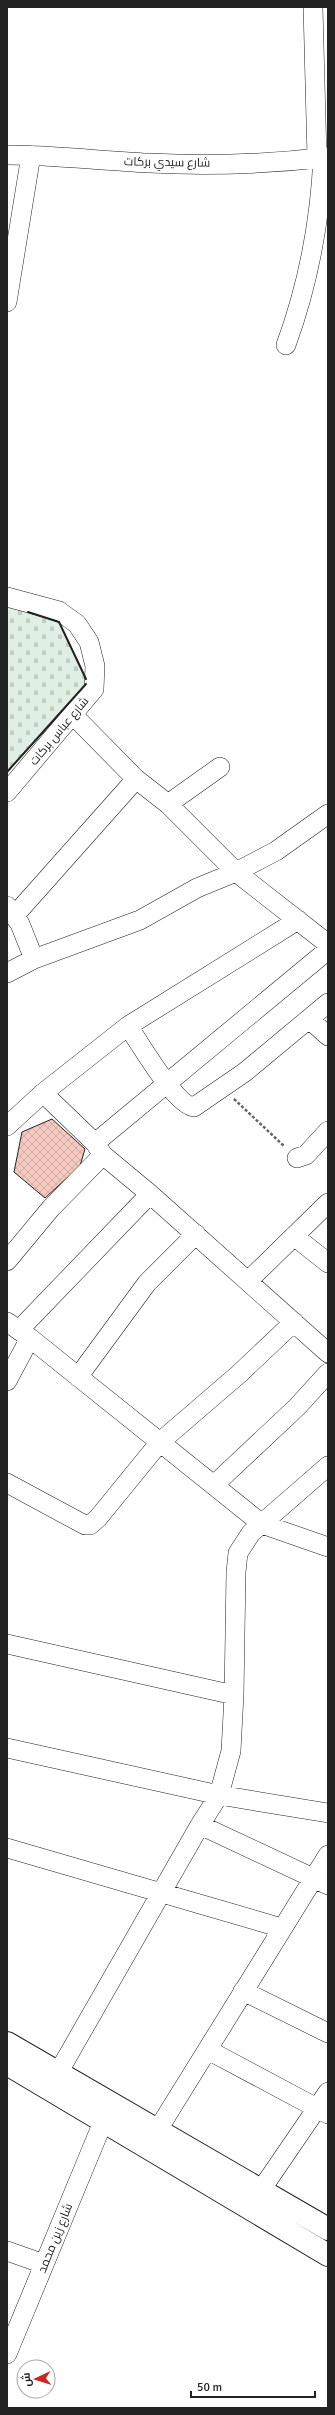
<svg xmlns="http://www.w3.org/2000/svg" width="335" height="2415" viewBox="0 0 335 2415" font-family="Signika,Cairo,sans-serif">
<defs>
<pattern id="cemetery-stones" width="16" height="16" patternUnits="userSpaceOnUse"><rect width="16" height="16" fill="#e0efe3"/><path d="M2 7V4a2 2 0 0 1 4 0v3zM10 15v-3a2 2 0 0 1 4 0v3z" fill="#c0cdc2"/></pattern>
<pattern id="building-cross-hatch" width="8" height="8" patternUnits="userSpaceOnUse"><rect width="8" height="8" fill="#f3c9c0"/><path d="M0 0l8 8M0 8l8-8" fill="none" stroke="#d0aca5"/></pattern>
</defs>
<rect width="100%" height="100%" fill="#fff"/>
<path fill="url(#cemetery-stones)" stroke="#6f6f6f" d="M 7,606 L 59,622 L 88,683 L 7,772 Z"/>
<path fill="url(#building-cross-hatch)" stroke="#222" d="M 52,1119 L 85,1149 L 80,1166 L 45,1198 L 14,1172 L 22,1132 Z"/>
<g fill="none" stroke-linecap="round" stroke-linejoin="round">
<g stroke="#222" stroke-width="20">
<path id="minor" d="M 313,7 L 317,158
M 7,155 C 55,155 102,161 149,163 C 208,166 270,164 328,157
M 7,302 L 31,155
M 286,345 C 308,285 320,221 323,157
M 7,597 L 59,611 L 77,624 L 89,642 L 95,666 L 94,689 L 7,792
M 74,716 L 136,779 L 168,804 L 236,872 L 328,944
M 168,804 L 220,767
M 7,906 L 20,924 L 34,959 L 7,973
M 15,915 L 136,779
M 34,959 L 140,920 L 197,888 L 236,872 L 276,851 L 328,814
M 310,1020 L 328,1036
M 128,1026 C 139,1042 176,1106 194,1107 L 245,1072 L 328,1003
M 43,1093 L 95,1143 L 103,1155 L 150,1194 L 328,1353
M 7,1126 L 43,1093 L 128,1026 L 298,920
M 95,1143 L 328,950
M 297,1158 L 306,1155 L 328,1131
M 294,1236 L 328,1263
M 7,1261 L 51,1208 L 103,1155
M 248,1281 L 328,1203
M 7,1322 L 30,1338 L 7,1381
M 19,1330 L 150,1194
M 30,1338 L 262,1524 L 328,1547
M 78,1377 L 147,1283 L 196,1234
M 7,1483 L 85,1525 L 90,1525 L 98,1518 L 160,1442 L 239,1374 L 294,1322
M 214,1485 L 297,1407 L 328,1373
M 7,1644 L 234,1695 L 231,1751 L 219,1795 L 200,1825
M 234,1695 L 236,1572 L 238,1553 L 251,1533 L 328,1466
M 7,1748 L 219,1795 L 328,1813
M 7,1848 L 282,1928
M 243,1991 L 328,2033
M 208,2050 L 328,2114
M 58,2073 L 200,1825 L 328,1885
M 157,2131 L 328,1855
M 261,2190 L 328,2092
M 7,2251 L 44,2264
M 7,2354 L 103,2122"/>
</g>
<g stroke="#222" stroke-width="24">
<path id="major" d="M 7,2043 L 328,2229
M 7,2064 L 328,2255"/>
</g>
<path stroke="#646464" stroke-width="2.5" stroke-dasharray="3 2" stroke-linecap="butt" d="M 234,1099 L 284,1146"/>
<use href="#minor" stroke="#fff" stroke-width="19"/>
<use href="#major" stroke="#fff" stroke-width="22"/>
<path stroke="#222" stroke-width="2" d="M 28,612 L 59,622 L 86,679
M 7,772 L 86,684"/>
</g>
<g text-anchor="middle" stroke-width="3" stroke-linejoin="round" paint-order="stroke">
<g font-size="12" fill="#222" stroke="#fff">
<text transform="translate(167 162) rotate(1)" y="4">شارع سيدي بركات</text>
<text transform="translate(59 731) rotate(-50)" y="4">شارع عباس بركات</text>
<text transform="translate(55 2238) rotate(-68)" y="4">شارع زين محمد</text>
</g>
</g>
<rect width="335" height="2415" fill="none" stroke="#222222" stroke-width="16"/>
<g transform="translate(36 2379) rotate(266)"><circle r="19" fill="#ffffff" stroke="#a7a7a7"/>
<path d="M0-3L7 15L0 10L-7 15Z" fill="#c62828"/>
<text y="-6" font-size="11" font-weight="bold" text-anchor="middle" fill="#222222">ش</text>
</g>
<path d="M191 2391v6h124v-6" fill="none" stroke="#222222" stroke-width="2"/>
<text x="197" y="2391" font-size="12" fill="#222222" stroke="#ffffff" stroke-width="3" paint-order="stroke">50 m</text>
</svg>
